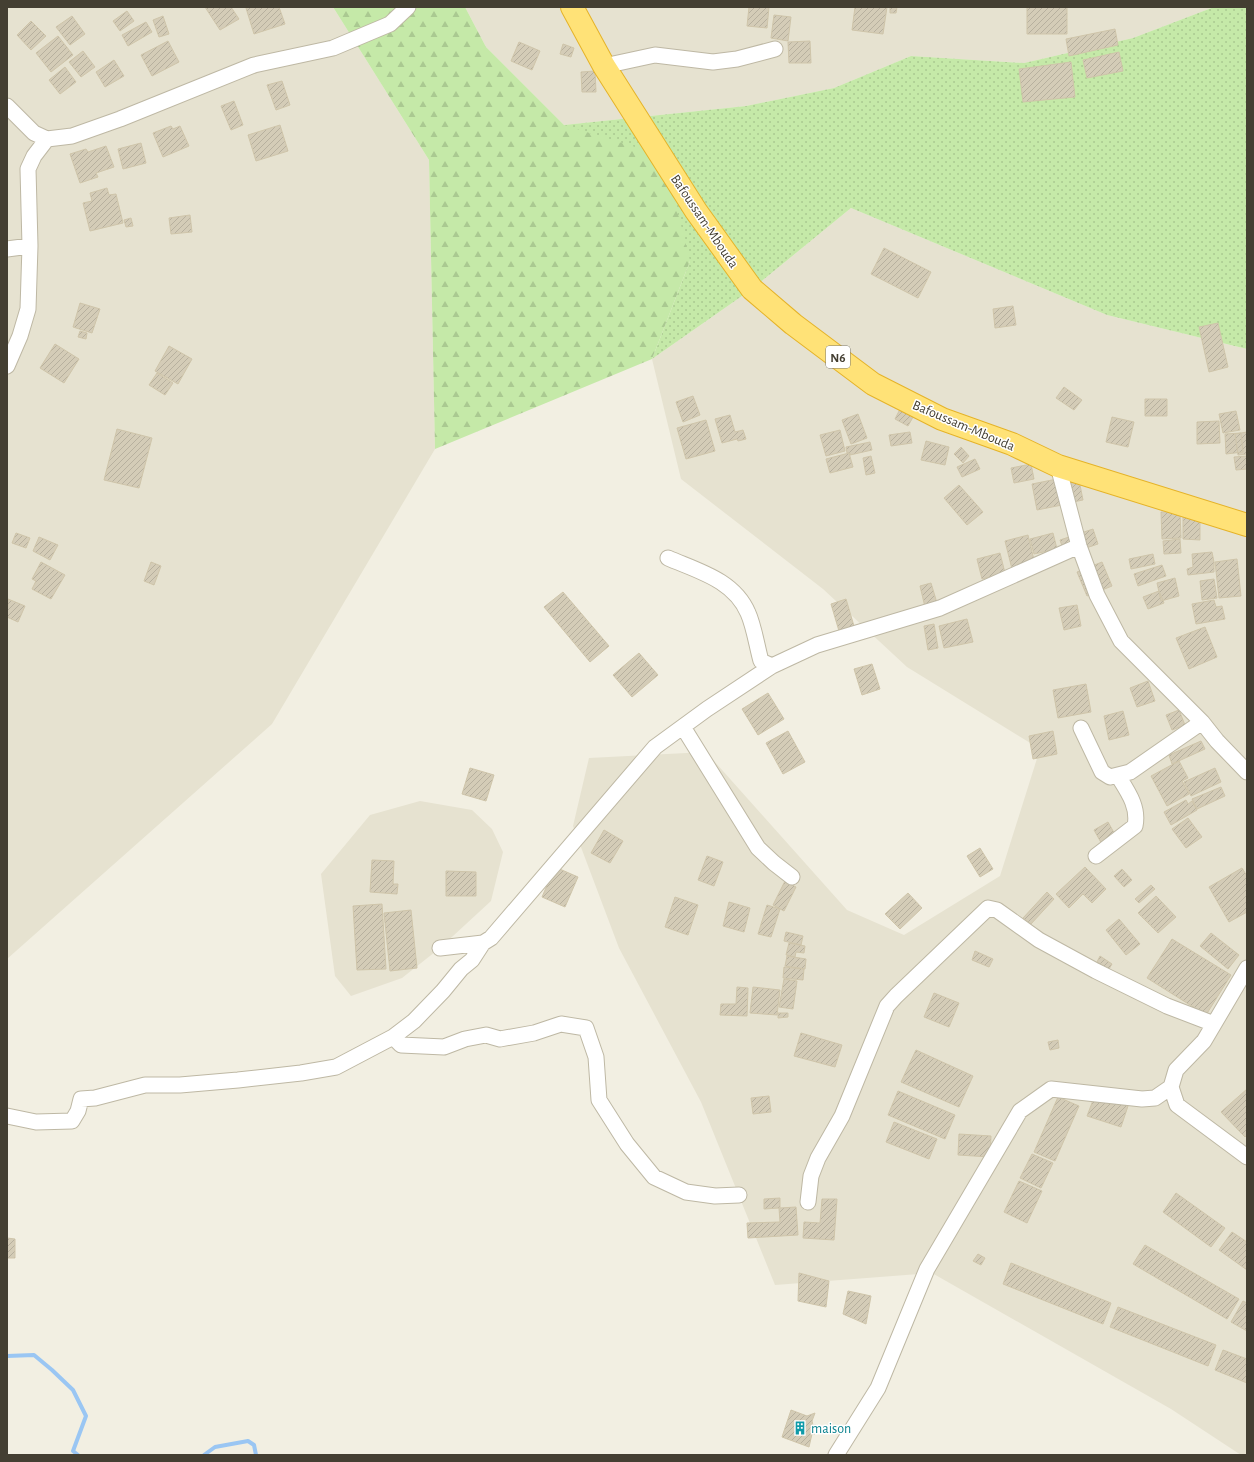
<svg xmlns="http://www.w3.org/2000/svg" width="1254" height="1462" viewBox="0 0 1254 1462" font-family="'Alegreya Sans',sans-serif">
<defs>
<pattern id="grass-dots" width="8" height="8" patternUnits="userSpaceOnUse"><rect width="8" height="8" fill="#c5e9a8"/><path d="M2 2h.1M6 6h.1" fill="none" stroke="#aac991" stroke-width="1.8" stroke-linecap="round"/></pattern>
<pattern id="forest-firs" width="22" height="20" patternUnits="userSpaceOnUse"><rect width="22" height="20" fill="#c5e9a8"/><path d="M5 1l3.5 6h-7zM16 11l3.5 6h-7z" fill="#aac991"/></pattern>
<pattern id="building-hatch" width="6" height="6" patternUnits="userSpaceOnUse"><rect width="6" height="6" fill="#d4ccb7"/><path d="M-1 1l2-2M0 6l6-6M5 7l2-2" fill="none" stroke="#b7b09e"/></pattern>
</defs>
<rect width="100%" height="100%" fill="#f2efe2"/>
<path fill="#e6e2d0" d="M 7,7 L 333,7 L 429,160 L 435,449 L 272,724 L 7,959 Z
M 465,7 L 1214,7 L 1133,38 L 1024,63 L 911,56 L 834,88 L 746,106 L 564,125 L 486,47 Z
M 851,208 L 1107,315 L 1247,349 L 1247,1455 L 1241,1455 L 1171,1409 L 932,1273 L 775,1285 L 701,1102 L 619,948 L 573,826 L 589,758 L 706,752 L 847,910 L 904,935 L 1000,876 L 1040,749 L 907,667 L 823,589 L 681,479 L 652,359 L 752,289 Z
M 420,801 L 472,810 L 492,829 L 503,852 L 491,901 L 440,948 L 402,978 L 351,996 L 335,976 L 321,874 L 370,815 Z"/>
<path fill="url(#grass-dots)" d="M 1214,7 L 1247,7 L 1247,349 L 1107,315 L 851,208 L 752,289 L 652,359 L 690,261 L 564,125 L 746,106 L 834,88 L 911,56 L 1024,63 L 1133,38 Z"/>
<path fill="url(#forest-firs)" d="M 333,7 L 465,7 L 486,47 L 564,125 L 651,152 L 673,194 L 690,261 L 652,359 L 435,449 L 429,160 Z"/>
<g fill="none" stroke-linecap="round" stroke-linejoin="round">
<path stroke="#9ac6f3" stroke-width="4" d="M 7,1356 L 34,1355 L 52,1370 L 73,1390 L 86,1416 L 73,1451 L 78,1455
M 204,1455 L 215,1447 L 248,1441 L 254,1445 L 256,1455"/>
</g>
<path fill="url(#building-hatch)" stroke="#cfc5aa" d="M 205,7 L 231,7 L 239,19 L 220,30 Z
M 248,7 L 279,7 L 285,24 L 254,34 L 246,8 Z
M 749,7 L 769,7 L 767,28 L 747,26 Z
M 855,7 L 887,7 L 883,34 L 852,30 Z
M 890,7 L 897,7 L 896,13 L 890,13 Z
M 1027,7 L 1067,7 L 1067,34 L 1027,34 Z
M 127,11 L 134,21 L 120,31 L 113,21 Z
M 774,15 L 791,17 L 788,41 L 771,38 Z
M 72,16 L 85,34 L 70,45 L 56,27 Z
M 163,16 L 169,34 L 159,37 L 153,20 Z
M 31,21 L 46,36 L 31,50 L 17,35 Z
M 146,22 L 152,32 L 128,46 L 122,35 Z
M 1115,29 L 1118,45 L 1069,56 L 1066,39 Z
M 58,36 L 73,55 L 51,72 L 36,53 Z
M 168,41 L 179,62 L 152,76 L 141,55 Z
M 810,41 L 811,63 L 789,63 L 788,42 Z
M 519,42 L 540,51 L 532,70 L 511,61 Z
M 563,44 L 574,48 L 571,57 L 560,54 Z
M 83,51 L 95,67 L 81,77 L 69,62 Z
M 1119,52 L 1123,71 L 1087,78 L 1083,60 Z
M 114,60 L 124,76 L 105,87 L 96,72 Z
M 1071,62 L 1075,97 L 1023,102 L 1019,69 Z
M 65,67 L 76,82 L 60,94 L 49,80 Z
M 595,71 L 596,92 L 582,92 L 581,72 Z
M 282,81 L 290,105 L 276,110 L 267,85 Z
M 234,101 L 243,125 L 231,130 L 221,106 Z
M 280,125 L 288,151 L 256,161 L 248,135 Z
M 171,126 L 173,129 L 180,126 L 189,146 L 163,157 L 153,133 Z
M 141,143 L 146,163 L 123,169 L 118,149 Z
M 106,146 L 114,167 L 96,173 L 98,177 L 80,183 L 70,154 L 86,149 L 88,152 Z
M 107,188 L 109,195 L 116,194 L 123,223 L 90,231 L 83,203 L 92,201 L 90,193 Z
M 190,215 L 192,232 L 171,234 L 169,218 Z
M 131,218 L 133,226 L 126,227 L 124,220 Z
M 884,248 L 931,272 L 918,298 L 871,274 Z
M 80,303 L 100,309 L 92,333 L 73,327 Z
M 1013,306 L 1016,325 L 995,328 L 993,309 Z
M 1218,323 L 1228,367 L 1209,372 L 1199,327 Z
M 80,331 L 87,333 L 86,339 L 78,337 Z
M 55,344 L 79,359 L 64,383 L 40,368 Z
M 169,346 L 192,359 L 178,384 L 155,371 Z
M 157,373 L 173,383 L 165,395 L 149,385 Z
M 1064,387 L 1082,400 L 1074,410 L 1056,398 Z
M 693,396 L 700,415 L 683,422 L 676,402 Z
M 1145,399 L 1167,399 L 1167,416 L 1145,416 Z
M 903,403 L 917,410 L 908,426 L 895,419 Z
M 1236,411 L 1240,430 L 1223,433 L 1219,414 Z
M 858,414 L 867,438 L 851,444 L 842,420 Z
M 730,415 L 735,432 L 743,430 L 746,439 L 738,441 L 737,439 L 722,443 L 715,419 Z
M 1112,417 L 1134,422 L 1128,447 L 1106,442 Z
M 706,420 L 715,451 L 686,459 L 677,428 Z
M 1219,421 L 1220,443 L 1197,444 L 1197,422 Z
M 117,429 L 152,438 L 139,488 L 104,480 Z
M 840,430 L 845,451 L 826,456 L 820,435 Z
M 910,432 L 912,443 L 891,446 L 889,435 Z
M 1247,432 L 1247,454 L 1238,455 L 1235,434 Z
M 1241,433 L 1243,452 L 1226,454 L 1225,434 Z
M 926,441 L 949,447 L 945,465 L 921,460 Z
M 870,442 L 872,450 L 850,455 L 850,453 L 847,453 L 846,447 Z
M 961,447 L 969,456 L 963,463 L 954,454 Z
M 849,453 L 853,467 L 830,473 L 826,459 Z
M 871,456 L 875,473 L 866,475 L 863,458 Z
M 1247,456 L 1247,469 L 1236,470 L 1234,457 Z
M 975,459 L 980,469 L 962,477 L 957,467 Z
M 1031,464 L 1034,479 L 1014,483 L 1011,468 Z
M 1057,479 L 1062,505 L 1037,510 L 1032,484 Z
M 1079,480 L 1083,500 L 1068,503 L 1064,483 Z
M 959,485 L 983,512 L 967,525 L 944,498 Z
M 1161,512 L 1180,512 L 1181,538 L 1162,539 Z
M 1183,512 L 1200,513 L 1200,540 L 1183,539 Z
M 1093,529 L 1098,544 L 1065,555 L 1060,540 Z
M 16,533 L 30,538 L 26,548 L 12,543 Z
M 1053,533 L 1057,549 L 1034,554 L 1030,539 Z
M 1028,535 L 1035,564 L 1012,569 L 1005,541 Z
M 39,537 L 58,545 L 50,560 L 33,551 Z
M 1180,539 L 1181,553 L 1164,554 L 1163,541 Z
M 1212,552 L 1214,562 L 1214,572 L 1188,575 L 1187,569 L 1193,567 L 1192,554 Z
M 1000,553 L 1005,573 L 982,579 L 977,559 Z
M 1153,554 L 1155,564 L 1131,569 L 1129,559 Z
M 1237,559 L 1241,596 L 1219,598 L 1215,562 Z
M 41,562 L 65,575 L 51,599 L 32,589 L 36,581 L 32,579 Z
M 151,562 L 161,566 L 154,585 L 144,581 Z
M 1102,562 L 1112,586 L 1087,596 L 1077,572 Z
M 1162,565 L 1166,576 L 1138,586 L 1134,574 Z
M 1175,578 L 1179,596 L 1161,601 L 1157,583 Z
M 1214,579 L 1217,598 L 1202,600 L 1200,581 Z
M 931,583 L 937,603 L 925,607 L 920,586 Z
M 1159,591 L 1164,603 L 1148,609 L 1143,597 Z
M 563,592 L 609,646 L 590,662 L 544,607 Z
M 8,599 L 25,606 L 18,622 L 7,617 Z
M 846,599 L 854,626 L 839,631 L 831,604 Z
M 1214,600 L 1216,607 L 1222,606 L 1225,619 L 1196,624 L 1192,604 Z
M 1077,605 L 1081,626 L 1064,630 L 1059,608 Z
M 967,619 L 973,642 L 944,648 L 939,626 Z
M 934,624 L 938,648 L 928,650 L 924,626 Z
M 1205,627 L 1217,657 L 1189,669 L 1176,638 Z
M 639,653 L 658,675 L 632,697 L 613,675 Z
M 872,664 L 880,689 L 862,695 L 854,669 Z
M 1148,681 L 1155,701 L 1137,707 L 1130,688 Z
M 1086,684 L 1091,712 L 1058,718 L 1053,690 Z
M 768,693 L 784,719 L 758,735 L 742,709 Z
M 1179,710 L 1185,725 L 1172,730 L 1166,715 Z
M 1123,711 L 1129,735 L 1109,740 L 1104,716 Z
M 788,731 L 805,762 L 783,774 L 766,743 Z
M 1053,731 L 1057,754 L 1033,759 L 1029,736 Z
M 1201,741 L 1205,749 L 1172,764 L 1169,755 Z
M 1179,761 L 1188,778 L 1182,781 L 1189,794 L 1167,806 L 1151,776 Z
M 470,768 L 494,775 L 486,801 L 462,794 Z
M 1215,768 L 1221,782 L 1191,796 L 1184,782 Z
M 1221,787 L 1225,796 L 1197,809 L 1192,799 Z
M 1186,800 L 1188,804 L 1192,801 L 1197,810 L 1171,825 L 1164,812 Z
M 1188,818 L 1202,837 L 1186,848 L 1172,829 Z
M 1108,822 L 1117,838 L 1103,846 L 1094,830 Z
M 604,830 L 623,841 L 610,863 L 591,853 Z
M 980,848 L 993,869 L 980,877 L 967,856 Z
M 707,856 L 723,862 L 714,886 L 698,880 Z
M 372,860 L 394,861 L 393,884 L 398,884 L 397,894 L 370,892 Z
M 555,867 L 578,877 L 565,907 L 542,897 Z
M 1085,867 L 1106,889 L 1092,903 L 1083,894 L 1069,908 L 1056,894 Z
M 1242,868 L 1247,876 L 1247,912 L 1229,922 L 1209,887 Z
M 1122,869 L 1132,880 L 1124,887 L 1114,876 Z
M 446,871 L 476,872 L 476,896 L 446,896 Z
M 785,881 L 796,887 L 784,911 L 773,905 Z
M 1151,885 L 1155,889 L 1139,903 L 1135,899 Z
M 1047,892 L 1054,899 L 1031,924 L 1023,918 Z
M 908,893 L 922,908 L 900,929 L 885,914 Z
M 1156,896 L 1176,917 L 1158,933 L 1138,913 Z
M 675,897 L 698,905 L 688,935 L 665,927 Z
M 729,902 L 750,908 L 744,932 L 723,926 Z
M 382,904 L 386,969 L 357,970 L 353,906 Z
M 767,905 L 780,909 L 771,937 L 758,934 Z
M 411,910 L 417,968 L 390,971 L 384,913 Z
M 1119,919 L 1140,944 L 1126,955 L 1106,930 Z
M 786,932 L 803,936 L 801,945 L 784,941 Z
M 1211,933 L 1239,955 L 1228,969 L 1200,946 Z
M 1172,939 L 1231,975 L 1206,1015 L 1147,978 Z
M 789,943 L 805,946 L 804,953 L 796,952 L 795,957 L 786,955 Z
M 975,951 L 993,959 L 989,967 L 972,960 Z
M 787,956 L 806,959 L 805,969 L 785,966 Z
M 1100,956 L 1112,964 L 1109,969 L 1097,962 Z
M 784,967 L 804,969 L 803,980 L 783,978 Z
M 784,979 L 797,981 L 793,1009 L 779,1007 Z
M 737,987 L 748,988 L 747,1016 L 720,1015 L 721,1004 L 736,1004 Z
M 753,987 L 780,990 L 777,1015 L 750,1013 Z
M 934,993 L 959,1003 L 949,1027 L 924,1017 Z
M 778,1013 L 788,1013 L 788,1017 L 778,1018 Z
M 801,1033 L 842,1045 L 835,1067 L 794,1056 Z
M 1058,1040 L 1059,1048 L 1050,1050 L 1048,1042 Z
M 916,1050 L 973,1076 L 959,1107 L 901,1082 Z
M 1247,1089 L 1247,1135 L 1245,1137 L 1221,1112 Z
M 898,1091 L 955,1115 L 945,1139 L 888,1115 Z
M 1095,1095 L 1128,1106 L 1121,1127 L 1087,1116 Z
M 769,1096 L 771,1112 L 753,1114 L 751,1098 Z
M 1058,1097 L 1079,1106 L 1055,1161 L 1034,1152 Z
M 894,1122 L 937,1139 L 929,1159 L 886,1142 Z
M 959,1134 L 991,1136 L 990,1157 L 958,1155 Z
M 1032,1154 L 1053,1163 L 1041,1188 L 1020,1178 Z
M 1019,1181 L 1042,1191 L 1027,1223 L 1004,1212 Z
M 1176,1193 L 1225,1228 L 1211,1247 L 1163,1212 Z
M 780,1198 L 780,1208 L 796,1207 L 798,1235 L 748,1238 L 747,1223 L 780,1222 L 779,1208 L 764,1209 L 764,1199 Z
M 822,1199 L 837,1199 L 834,1240 L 803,1238 L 804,1222 L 820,1223 Z
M 1232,1232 L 1247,1242 L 1247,1270 L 1219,1250 Z
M 7,1238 L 15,1239 L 15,1258 L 7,1258 Z
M 1145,1245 L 1239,1299 L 1227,1319 L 1133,1264 Z
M 978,1254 L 985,1258 L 981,1265 L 973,1261 Z
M 1011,1263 L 1111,1303 L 1103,1324 L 1003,1284 Z
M 799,1273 L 829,1281 L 826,1307 L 798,1301 Z
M 848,1291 L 871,1296 L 866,1324 L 843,1314 Z
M 1243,1301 L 1247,1303 L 1247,1331 L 1231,1322 Z
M 1118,1307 L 1216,1345 L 1208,1366 L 1110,1327 Z
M 1223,1350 L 1247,1359 L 1247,1383 L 1215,1370 Z
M 791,1410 L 807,1416 L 815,1413 L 812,1421 L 813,1425 L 816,1425 L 816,1431 L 815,1434 L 812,1434 L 809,1447 L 782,1437 Z"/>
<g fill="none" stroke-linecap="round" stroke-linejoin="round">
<g stroke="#beb8a4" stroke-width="17">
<path id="minor" d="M 604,66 L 655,55 L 713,62 L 737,59 L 775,49
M 7,106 L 34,133 L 47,139 L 72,136 L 120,119 L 254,65 L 333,48 L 390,24 L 408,7
M 7,249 L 30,246
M 7,366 L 20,336 L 28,309 L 30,246 L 28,169 L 34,156 L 47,139
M 1058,466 L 1079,546 L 1097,595 L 1121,641 L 1202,722 L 1217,741 L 1247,772
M 668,558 C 698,571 734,580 748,613 C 754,626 757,647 761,661 L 772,666
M 683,727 L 758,848 L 774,863 L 792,877
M 1081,728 L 1102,772 L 1110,777 L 1130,772 L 1202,722
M 1096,856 L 1135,826 C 1139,807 1128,792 1118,776
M 440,948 L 483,943 L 491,938 L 655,747 L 707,709 L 772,666 L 817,645 L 940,608 L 1079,546
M 1247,968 L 1204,1041 L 1176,1070 L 1171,1087 L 1177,1105 L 1247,1157
M 393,1037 L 401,1045 L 444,1047 L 465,1039 L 486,1035 L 500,1039 L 534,1033 L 561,1024 L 586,1028 L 596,1057 L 599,1100 L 627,1144 L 654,1177 L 686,1192 L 715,1196 L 739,1195
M 7,1116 L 36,1122 L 72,1121 L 78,1111 L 81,1099 L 95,1098 L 145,1085 L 180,1085 L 238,1080 L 301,1073 L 336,1067 L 393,1037 L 414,1021 L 443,991 L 461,969 L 472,960 L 483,943
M 808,1202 L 811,1176 L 818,1158 L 842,1116 L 887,1006 L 896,996 L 988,908 L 997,910 L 1039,940 L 1096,971 L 1167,1006 L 1214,1024
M 836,1455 L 878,1388 L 927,1269 L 1020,1111 L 1051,1089 L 1142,1099 L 1155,1098 L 1171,1087"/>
</g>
<g stroke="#e5b329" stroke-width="24">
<path id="trunk" d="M 572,7 L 604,66 L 696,211 L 752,289 L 793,324 L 873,384 L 942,419 L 1012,444 L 1058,466 L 1247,525"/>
</g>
<use href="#minor" stroke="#fff" stroke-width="15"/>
<use href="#trunk" stroke="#ffe277" stroke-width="22"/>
</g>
<defs>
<g id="building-bare" transform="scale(1.08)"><path d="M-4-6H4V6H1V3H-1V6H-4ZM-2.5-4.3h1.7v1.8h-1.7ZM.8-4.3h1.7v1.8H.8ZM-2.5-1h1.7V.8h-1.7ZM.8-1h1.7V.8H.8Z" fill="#0f9aa8" stroke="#fff" stroke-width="2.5" paint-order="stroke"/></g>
</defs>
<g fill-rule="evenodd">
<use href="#building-bare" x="800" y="1428"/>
</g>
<g text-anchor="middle" stroke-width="3" stroke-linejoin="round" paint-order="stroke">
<rect fill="#fff" stroke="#7c7970" stroke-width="1" x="826" y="346" width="24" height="22" rx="3"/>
<g font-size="13" font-weight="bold" fill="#443f32">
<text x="838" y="362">N6</text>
</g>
<g font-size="14" fill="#443f32" stroke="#fff">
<text transform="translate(705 221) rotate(56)" y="5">Bafoussam-Mbouda</text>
<text transform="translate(964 425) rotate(23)" y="5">Bafoussam-Mbouda</text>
</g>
<g font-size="14" fill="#0d838f" stroke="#fff" text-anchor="start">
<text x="811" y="1433">maison</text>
</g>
</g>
<rect width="1254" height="1462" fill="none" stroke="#443f32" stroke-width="16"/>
</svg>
